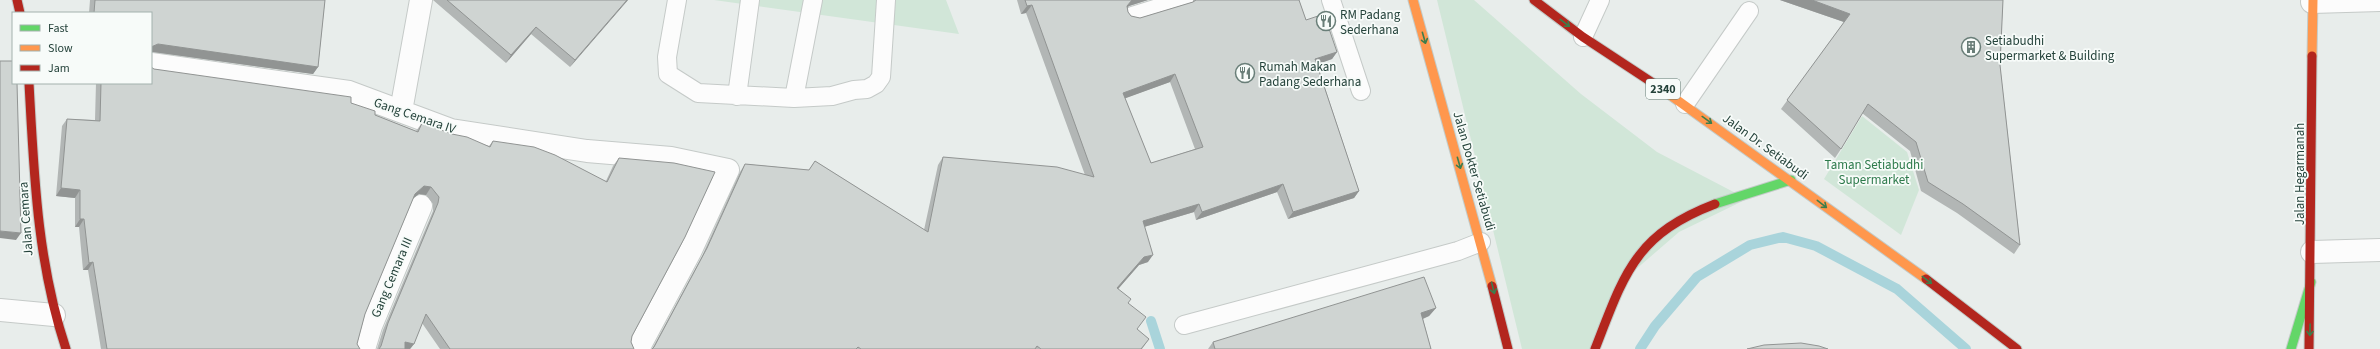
<svg xmlns="http://www.w3.org/2000/svg" width="2380" height="349" viewBox="0 0 2380 349" font-family="'Source Sans 3',sans-serif">
<rect width="100%" height="100%" fill="#e8edeb"/>
<path fill="#d1e6d8" d="M 714,0 L 946,0 L 959,34 Z
M 1437,0 L 1474,0 L 1581,94 L 1657,152 L 1747,199 L 1679,232 L 1627,277 L 1594,349 L 1522,349 Z
M 1862,116 L 1907,152 L 1919,190 L 1901,235 L 1824,179 Z"/>
<g fill="none" stroke-linecap="round" stroke-linejoin="round">
<path stroke="#a9d4db" stroke-width="10" d="M 1151,321 L 1160,349
M 1640,349 L 1655,326 L 1697,277 L 1750,245 L 1783,237 L 1816,246 L 1897,289 L 1966,349"/>
<g stroke="#c5cac8" stroke-width="20">
<path id="lane" d="M 677,0 L 667,57 L 668,74 L 698,93 L 794,98 L 832,96 L 854,90 L 867,89 L 876,84 L 881,77 L 886,0
M 1331,0 L 1361,91
M 1132,16 L 1184,0
M 1583,37 L 1600,0
M 737,96 L 750,0
M 794,98 L 813,0
M 1685,104 L 1749,11
M 1184,325 L 1458,251 L 1481,242"/>
</g>
<g stroke="#c5cac8" stroke-width="24">
<path id="street" d="M 2312,2 L 2380,0
M 151,64 L 349,92 L 451,130 L 587,151 L 671,158 L 728,170 L 691,250 L 638,349
M 401,111 L 421,0
M 2312,252 L 2380,250
M 0,310 L 54,315
M 364,349 L 371,326 L 421,206"/>
</g>
<g stroke="#c3cbc8" stroke-width="11">
<path id="fast" d="M 1715,204 L 1791,180
M 2291,349 L 2311,282"/>
</g>
<g stroke="#c3cbc8" stroke-width="11">
<path id="slow" d="M 1413,0 L 1492,286
M 2312,56 L 2313,0
M 1659,87 L 1926,279"/>
</g>
<g stroke="#c3cbc8" stroke-width="11">
<path id="jam" d="M 17,0 L 20,13
M 1534,0 L 1583,37 L 1659,87
M 29,83 C 34,174 37,262 66,349
M 1926,279 L 2017,349
M 1492,286 L 1508,349
M 1595,349 C 1624,275 1634,235 1715,204
M 2309,349 L 2312,56"/>
</g>
<use href="#lane" stroke="#fcfcfc" stroke-width="18"/>
<use href="#street" stroke="#fcfcfc" stroke-width="22"/>
<use href="#fast" stroke="#63d668" stroke-width="9"/>
<use href="#slow" stroke="#ff974d" stroke-width="9"/>
<use href="#jam" stroke="#b3261e" stroke-width="9"/>
</g>
<path fill="#b2b6b5" fill-rule="evenodd" d="M 90,0 L 325,0 L 318,67 L 313,74 L 153,52 L 151,13 L 89,13 Z
M 433,0 L 628,0 L 570,67 L 531,34 L 506,63 Z
M 1017,0 L 1148,0 L 1129,6 L 1127,7 L 1128,12 L 1131,16 L 1140,18 L 1193,2 L 1193,0 L 1299,0 L 1306,20 L 1337,52 L 1332,59 L 1317,64 L 1359,191 L 1354,198 L 1288,219 L 1277,192 L 1196,220 L 1194,212 L 1144,227 L 1148,262 L 1139,265 L 1118,289 L 1128,303 L 1137,329 L 1149,339 L 1142,349 L 652,349 L 702,256 L 740,172 L 745,164 L 809,170 L 815,161 L 924,230 L 938,165 L 943,157 L 1085,175 L 1026,13 L 1021,14 ZM 1170,82 L 1195,149 L 1151,163 L 1125,98 Z
M 1780,0 L 2003,0 L 2000,65 L 2020,245 L 2014,254 L 1957,213 L 1921,191 L 1910,151 L 1862,113 L 1841,149 L 1835,158 L 1781,109 L 1844,22 Z
M 154,69 L 351,103 L 375,115 L 416,131 L 422,123 L 452,134 L 489,146 L 493,141 L 606,181 L 613,166 L 619,158 L 632,336 L 631,342 L 634,349 L 440,349 L 422,323 L 414,344 L 410,349 L 377,349 L 383,330 L 433,211 L 433,204 L 426,195 L 419,194 L 413,199 L 365,314 L 357,344 L 360,349 L 101,349 L 88,270 L 83,270 L 79,227 L 75,227 L 75,198 L 56,196 L 62,126 L 67,119 L 95,120 L 96,83 L 151,83 Z
M 1436,308 L 1429,316 L 1423,319 L 1431,349 L 1208,349 L 1213,342 Z"/>
<path fill="#919493" d="M 627,0 L 628,0 L 570,67 L 575,60 Z
M 1132,0 L 1148,0 L 1129,6 L 1122,13 L 1127,6 Z
M 1780,0 L 1812,0 L 1850,14 L 1844,22 Z
M 1032,5 L 1026,13 L 1021,14 L 1027,6 Z
M 536,27 L 531,34 L 506,63 L 511,55 Z
M 158,44 L 318,67 L 313,74 L 153,52 L 151,52 L 151,47 Z
M 1337,52 L 1332,59 L 1310,67 L 1315,59 Z
M 1175,74 L 1170,82 L 1118,101 L 1123,93 Z
M 1283,184 L 1277,192 L 1196,220 L 1202,212 Z
M 424,186 L 431,187 L 426,195 L 419,194 L 409,201 L 415,194 Z
M 61,188 L 80,190 L 75,198 L 56,196 Z
M 1359,191 L 1354,198 L 1288,219 L 1293,212 Z
M 1199,204 L 1194,212 L 1137,229 L 1143,221 Z
M 80,219 L 84,219 L 79,227 L 75,227 Z
M 0,231 L 21,233 L 16,240 L 0,238 Z
M 1153,255 L 1148,262 L 1139,265 L 1112,296 L 1117,288 L 1144,257 Z
M 93,262 L 88,270 L 83,270 L 89,263 Z
M 1436,308 L 1429,316 L 1415,322 L 1421,313 Z
M 405,342 L 414,344 L 410,349 L 400,349 Z"/>
<path fill="#cfd4d2" stroke="#919493" fill-rule="evenodd" d="M 95,0 L 325,0 L 318,67 L 158,44 L 151,47 L 151,13 L 94,13 Z
M 447,0 L 627,0 L 575,60 L 536,27 L 511,55 Z
M 1025,0 L 1132,0 L 1127,6 L 1128,12 L 1131,16 L 1140,18 L 1193,2 L 1196,0 L 1299,0 L 1306,20 L 1324,14 L 1337,52 L 1315,59 L 1359,191 L 1293,212 L 1283,184 L 1202,212 L 1199,204 L 1143,221 L 1153,255 L 1144,257 L 1117,288 L 1131,299 L 1128,303 L 1146,317 L 1137,329 L 1149,339 L 1141,349 L 1041,349 L 1037,346 L 1035,349 L 861,349 L 858,347 L 856,349 L 652,349 L 654,347 L 707,248 L 745,164 L 809,170 L 815,161 L 928,232 L 943,157 L 1057,167 L 1094,177 L 1032,5 L 1027,6 ZM 1175,74 L 1203,147 L 1151,163 L 1123,93 Z
M 1812,0 L 2003,0 L 2000,65 L 2020,245 L 1963,204 L 1928,182 L 1916,142 L 1868,104 L 1841,149 L 1787,100 L 1850,14 Z
M 0,61 L 13,61 L 13,83 L 17,83 L 21,233 L 0,231 Z
M 151,67 L 154,69 L 351,97 L 351,103 L 375,111 L 375,115 L 418,132 L 422,123 L 452,134 L 467,137 L 490,147 L 493,141 L 534,147 L 555,155 L 607,182 L 619,158 L 674,163 L 715,172 L 685,237 L 632,336 L 631,342 L 634,349 L 450,349 L 426,314 L 414,344 L 405,342 L 405,349 L 379,349 L 381,346 L 388,323 L 438,203 L 439,197 L 431,187 L 424,186 L 415,194 L 365,314 L 357,344 L 360,349 L 107,349 L 93,262 L 89,263 L 84,219 L 80,219 L 80,190 L 61,188 L 67,119 L 100,121 L 101,83 L 151,83 Z
M 1424,277 L 1436,308 L 1421,313 L 1431,349 L 1215,349 L 1213,342 Z
M 1801,343 L 1819,346 L 1828,349 L 1747,349 L 1764,345 Z"/>
<defs><path id="oneway-shaft" d="M-6 0H5M1.5-3L5.5 0L1.5 3" fill="none" stroke-width="1.6" stroke-linecap="round" stroke-linejoin="round"/></defs>
<g stroke="#3d7d4c">
<use href="#oneway-shaft" transform="translate(1565 23) rotate(37)"/>
<use href="#oneway-shaft" transform="translate(1424 38) rotate(74)"/>
<use href="#oneway-shaft" transform="translate(1707 120) rotate(36)"/>
<use href="#oneway-shaft" transform="translate(1459 163) rotate(74)"/>
<use href="#oneway-shaft" transform="translate(1822 204) rotate(38)"/>
<use href="#oneway-shaft" transform="translate(1927 280) rotate(37)"/>
<use href="#oneway-shaft" transform="translate(1493 288) rotate(76)"/>
<use href="#oneway-shaft" transform="translate(2310 330) rotate(91)"/>
</g>
<defs>
<g id="restaurant-ring" transform="scale(1)"><circle r="9.5" fill="#f7fbf9" stroke="#697e78" stroke-width="1.5"/><path d="M-5-6h1v4h1v-4h1v4h1v-4h1v5L-1.5 .5V6h-2V.5L-5-1ZM5-6V6H3V1.5H1.5Q1.5-4 5-6Z" fill="#697e78"/></g>
<g id="building-ring" transform="scale(1)"><circle r="9.5" fill="#f7fbf9" stroke="#697e78" stroke-width="1.5"/><path d="M-4-6H4V6H1V3H-1V6H-4ZM-2.5-4.3h1.7v1.8h-1.7ZM.8-4.3h1.7v1.8H.8ZM-2.5-1h1.7V.8h-1.7ZM.8-1h1.7V.8H.8Z" fill="#697e78"/></g>
</defs>
<g fill-rule="evenodd">
<use href="#restaurant-ring" x="1326" y="21"/>
<use href="#building-ring" x="1971" y="47"/>
<use href="#restaurant-ring" x="1245" y="73"/>
</g>
<g text-anchor="middle" stroke-width="3.5" stroke-linejoin="round" paint-order="stroke">
<rect fill="#f7fbf9" stroke="#637a73" stroke-width="1" x="1646" y="79" width="34" height="20" rx="3"/>
<g font-size="12" font-weight="bold" fill="#24423a">
<text x="1663" y="93">2340</text>
</g>
<g font-size="13" fill="#24423a" stroke="#f7fbf9" text-anchor="start">
<text x="1340" y="19">RM Padang<tspan x="1340" dy="15">Sederhana</tspan></text>
<text x="1985" y="45">Setiabudhi<tspan x="1985" dy="15">Supermarket &amp; Building</tspan></text>
<text x="1259" y="71">Rumah Makan<tspan x="1259" dy="15">Padang Sederhana</tspan></text>
</g>
<g font-size="13" fill="#24423a" stroke="#f7fbf9">
<text transform="translate(415 115) rotate(19)" y="5">Gang Cemara IV</text>
<text transform="translate(1766 146) rotate(36)" y="5">Jalan Dr. Setiabudi</text>
<text transform="translate(1475 171) rotate(74)" y="5">Jalan Dokter Setiabudi</text>
<text transform="translate(2299 174) rotate(-90)" y="5">Jalan Hegarmanah</text>
<text transform="translate(25 219) rotate(-94)" y="5">Jalan Cemara</text>
<text transform="translate(391 277) rotate(-67)" y="5">Gang Cemara III</text>
</g>
<g font-size="13" fill="#2d7a4b" stroke="#f7fbf9">
<text x="1874" y="169">Taman Setiabudhi<tspan x="1874" dy="15">Supermarket</tspan></text>
</g>
</g>
<rect x="12" y="12" width="140" height="72" fill="#f7fbf9" stroke="#a3b1ad"/>
<rect x="20" y="25" width="20" height="6" fill="#63d668" stroke="#a3b1ad"/>
<text x="48" y="32" font-size="12" fill="#24423a">Fast</text>
<rect x="20" y="45" width="20" height="6" fill="#ff974d" stroke="#a3b1ad"/>
<text x="48" y="52" font-size="12" fill="#24423a">Slow</text>
<rect x="20" y="65" width="20" height="6" fill="#b3261e" stroke="#a3b1ad"/>
<text x="48" y="72" font-size="12" fill="#24423a">Jam</text>
</svg>
